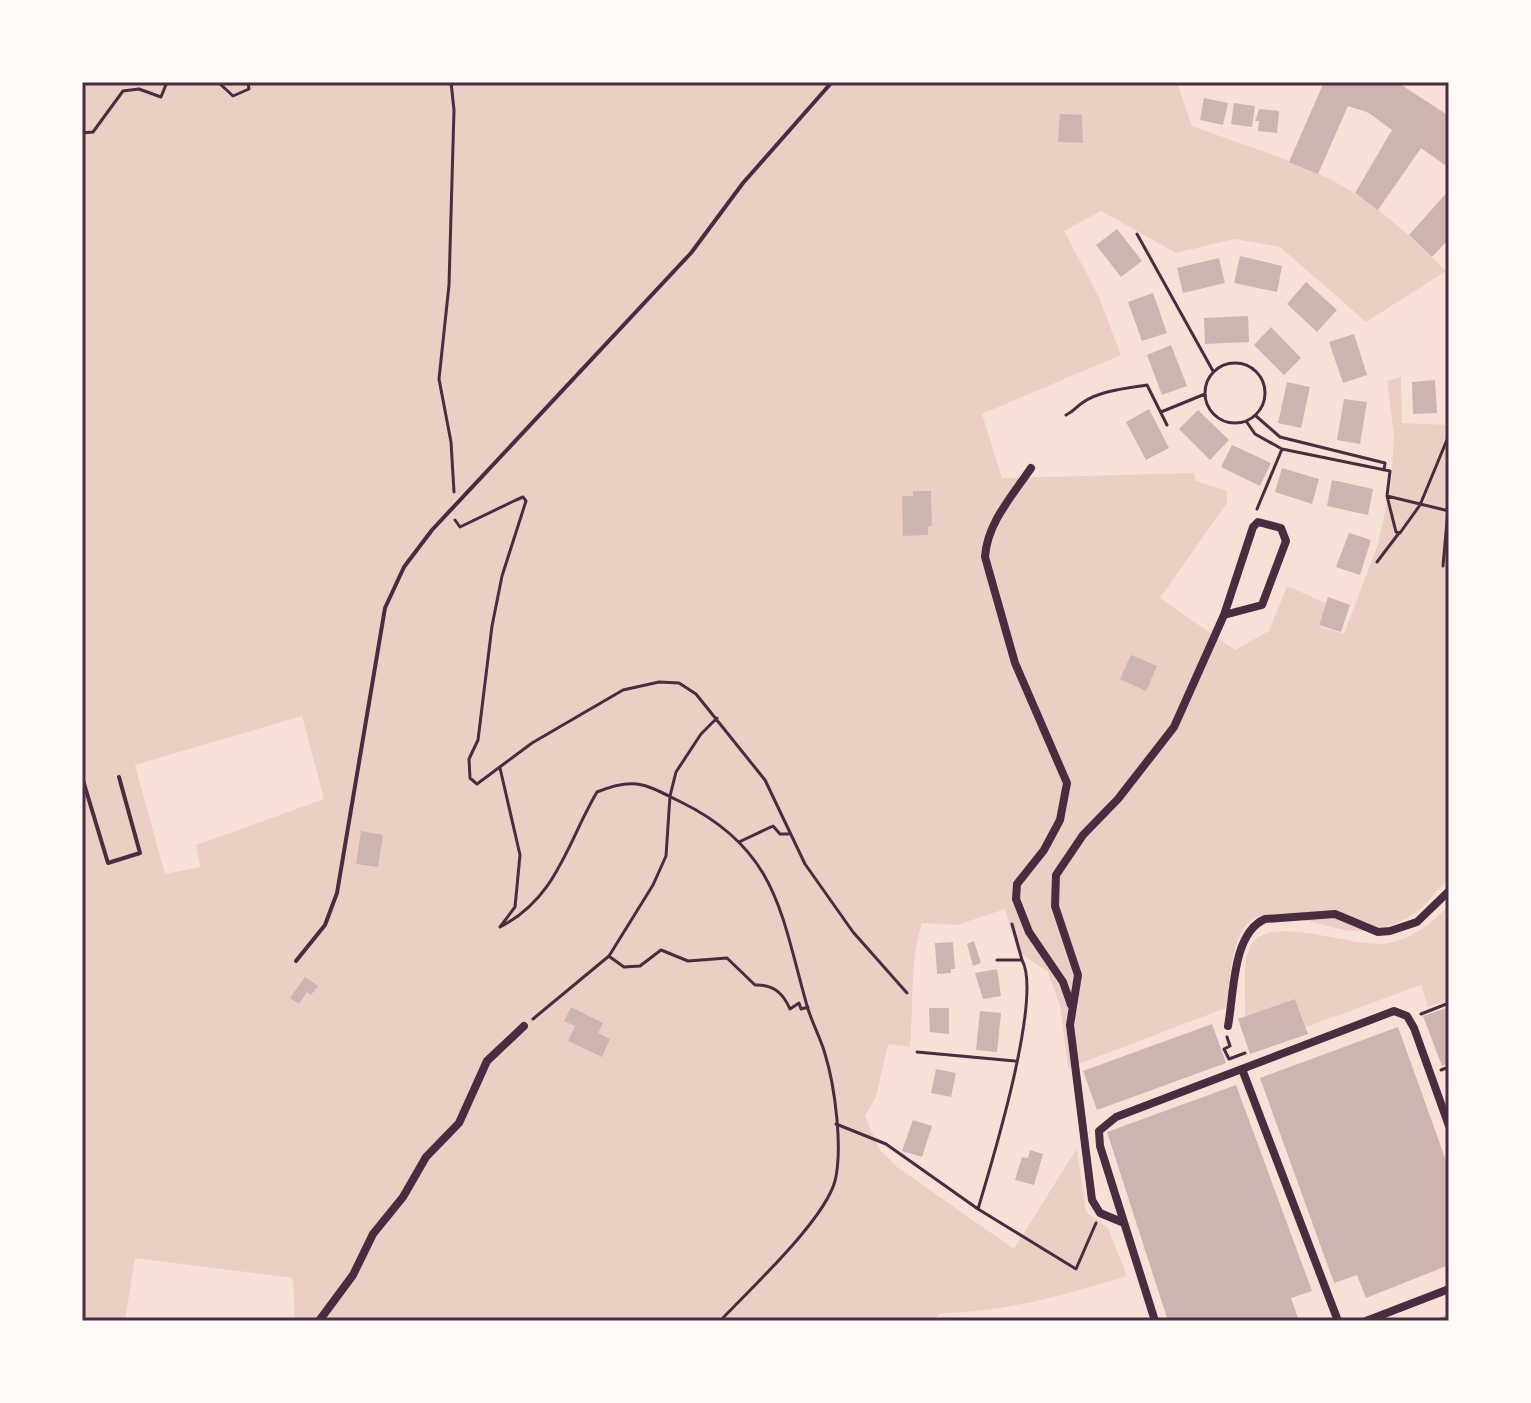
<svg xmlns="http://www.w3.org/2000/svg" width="1531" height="1403" viewBox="0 0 1531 1403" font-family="Ubuntu,sans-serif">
<rect width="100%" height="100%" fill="#f7e1d7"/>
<path fill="#ebcfc5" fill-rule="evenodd" d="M 82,82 L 1177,82 L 1192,126 C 1247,147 1308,163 1357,195 C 1390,216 1418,244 1446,271 L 1366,322 L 1280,247 L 1234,239 L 1176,253 L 1101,211 L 1064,231 L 1098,295 L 1121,355 L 982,414 L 1002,478 L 1194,473 L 1196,481 L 1227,491 L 1227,503 L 1160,598 L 1235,650 L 1269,631 L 1287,586 L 1326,603 L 1318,626 L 1344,634 L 1378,544 L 1391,485 L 1394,434 L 1387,381 L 1401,377 L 1402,423 L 1449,425 L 1449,878 C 1433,895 1421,913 1399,922 C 1384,928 1367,932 1351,931 C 1327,929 1269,904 1250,921 C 1230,938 1230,984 1226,1008 L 1068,1068 L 1060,1006 L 1048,972 L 1017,951 L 1005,909 L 957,925 L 922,923 C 909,963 914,1005 910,1047 L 888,1044 L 876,1097 L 865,1116 L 879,1149 L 897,1167 L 1014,1249 L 1077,1148 L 1086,1212 L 1108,1228 L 1127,1276 C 1059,1297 1011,1310 939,1314 L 932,1321 L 295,1321 L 293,1278 L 135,1258 L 125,1321 L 82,1321 ZM 302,716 L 324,799 L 196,845 L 200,867 L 165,874 L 135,765 Z
M 1449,905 L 1449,1000 L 1428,1007 L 1421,985 L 1306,1027 L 1295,999 L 1245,1017 C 1246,997 1242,967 1249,949 C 1264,909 1354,950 1388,943 C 1416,937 1430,925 1449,905 Z"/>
<path fill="#ccb4b1" d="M 1324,82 L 1397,82 L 1449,116 L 1449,168 L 1421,148 L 1378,210 L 1355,193 L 1392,130 L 1369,113 L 1348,106 L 1318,174 L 1289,162 Z
M 1204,98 L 1228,103 L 1223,125 L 1200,120 Z
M 1234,103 L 1255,106 L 1252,127 L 1231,124 Z
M 1259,109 L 1279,111 L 1277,133 L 1258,131 L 1259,121 L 1255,121 Z
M 1060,114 L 1082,115 L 1083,143 L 1058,142 Z
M 1449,190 L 1449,239 L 1432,257 L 1409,235 Z
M 1117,229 L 1142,261 L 1121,277 L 1096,245 Z
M 1240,256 L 1282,266 L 1277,292 L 1234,283 Z
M 1219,258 L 1225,283 L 1183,293 L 1177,268 Z
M 1306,282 L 1337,310 L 1317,332 L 1287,304 Z
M 1153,293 L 1167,333 L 1142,341 L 1128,302 Z
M 1248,316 L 1249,342 L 1205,344 L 1204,318 Z
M 1271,327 L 1301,358 L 1284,375 L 1254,345 Z
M 1354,334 L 1367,375 L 1343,383 L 1329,342 Z
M 1171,345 L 1187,386 L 1162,395 L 1147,355 Z
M 1435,380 L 1437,413 L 1413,414 L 1412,382 Z
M 1287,382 L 1310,387 L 1301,428 L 1278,423 Z
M 1344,399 L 1367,402 L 1360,444 L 1337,440 Z
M 1149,409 L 1169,448 L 1146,460 L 1126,422 Z
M 1198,410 L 1229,440 L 1210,460 L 1179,429 Z
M 1232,445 L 1271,463 L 1260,486 L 1221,467 Z
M 1282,468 L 1319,479 L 1312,504 L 1275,492 Z
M 1332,480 L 1373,489 L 1368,515 L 1327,506 Z
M 913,491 L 931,491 L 932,526 L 928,527 L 928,535 L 903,536 L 902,496 L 913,496 Z
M 1349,533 L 1371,540 L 1360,575 L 1336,567 Z
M 1328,597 L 1350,605 L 1341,632 L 1319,625 Z
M 1131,655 L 1157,666 L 1146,691 L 1120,679 Z
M 361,831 L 383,835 L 378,867 L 356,864 Z
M 974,941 L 981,963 L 973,966 L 967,944 Z
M 953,942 L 955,969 L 951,969 L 951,973 L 937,974 L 935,943 Z
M 997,969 L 1001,996 L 983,999 L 975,973 Z
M 305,977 L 318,986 L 311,995 L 307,992 L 299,1004 L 290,998 Z
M 1295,999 L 1308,1034 L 1250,1054 L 1238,1019 Z
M 571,1007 L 603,1023 L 598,1033 L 610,1039 L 602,1057 L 568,1041 L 575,1026 L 564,1021 Z
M 929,1008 L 949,1008 L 949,1034 L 930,1032 Z
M 1446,1008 L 1449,1063 L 1442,1066 L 1423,1016 Z
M 980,1011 L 1001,1013 L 997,1052 L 976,1050 Z
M 1212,1024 L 1226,1063 L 1097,1110 L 1083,1071 Z
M 1398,1027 L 1449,1169 L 1449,1265 L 1366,1298 L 1357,1275 L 1334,1283 L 1260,1078 Z
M 936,1069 L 956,1073 L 951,1097 L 931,1093 Z
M 1236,1085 L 1312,1291 L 1291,1298 L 1299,1321 L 1168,1321 L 1107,1132 Z
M 913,1120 L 932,1126 L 922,1157 L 902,1151 Z
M 1030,1150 L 1043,1154 L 1034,1185 L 1015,1180 L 1022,1157 L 1028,1158 Z
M 1449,1314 L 1449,1321 L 1431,1321 Z"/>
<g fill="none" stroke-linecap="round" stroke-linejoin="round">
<path stroke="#4a2c40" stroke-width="3" d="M 218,82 L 233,96 L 249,89 L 248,82
M 451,82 L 454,110 L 449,285 L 439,379 L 451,442 L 454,492
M 82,133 L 93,132 L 123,91 L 139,89 L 161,97 L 167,82
M 1137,234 L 1213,371
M1205 393a30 30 0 1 1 60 0a30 30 0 1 1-60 0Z
M 1161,412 L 1205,394
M 1066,415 C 1074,411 1075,408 1082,403 C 1098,391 1127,388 1147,385 L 1167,425
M 1256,416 L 1280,437 L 1385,463 L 1384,470
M 1246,421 L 1255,434 L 1282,449 L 1257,509
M 1282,449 L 1390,471 L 1387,496 L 1396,532 L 1400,533 L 1420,505 L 1449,435
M 1387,496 L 1449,511
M 455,520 L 460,527 L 516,500 L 523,497 L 526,501 L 502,576 L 492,626 L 478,740 L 469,759 L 470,778 L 477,784 L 532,743 L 623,690 L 659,682 L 679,683 L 696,694 L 765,780 L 805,864 L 853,932 L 907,993
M 1377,562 L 1399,533
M 1443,566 L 1448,510
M 500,768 L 520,855 L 515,907 L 500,927 C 557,898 567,843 597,792 C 636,776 646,785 681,802 C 779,850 781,916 808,1009 C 813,1025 821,1039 825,1054 C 835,1086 843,1149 835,1181 C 824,1221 750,1289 720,1321
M 739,842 L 773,826 L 780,834 L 788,834
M 610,957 L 624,967 L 640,966 L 661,950 L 688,961 L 727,958 L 755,985 C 773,984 783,993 790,1009 L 799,1003 L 801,1009 L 808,1007
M 997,960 L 1022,960 L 1012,924
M 1421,1014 L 1449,1003
M 533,1019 L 609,956 L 653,885 L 666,856 L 670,796 L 676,772 L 701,734 L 717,718
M 1227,1037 L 1230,1046 L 1224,1049 L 1229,1059 L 1245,1053
M 917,1052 L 1015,1061
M 1441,1070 L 1449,1067
M 836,1124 L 886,1144 L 978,1209 L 1076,1269 L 1096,1223
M 978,1209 C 991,1165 1043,997 1022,960"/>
<path stroke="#4a2c40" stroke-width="4" d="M 82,777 L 108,863 L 140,853 L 119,777
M 296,961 L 325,925 L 337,893 L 385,608 L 404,567 L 432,530 L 691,253 L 743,183 L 832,82"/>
<path stroke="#4a2c40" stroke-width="8" d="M 1031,468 C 1013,495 987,523 985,557 L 1015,663 L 1067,783 L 1060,820 L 1044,850 L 1017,884 L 1016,899 L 1029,932 L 1063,982 L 1071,1005
M 1228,1026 C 1234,995 1232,933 1265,919 L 1335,914 L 1378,932 L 1390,931 L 1417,922 L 1449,891
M 1242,1069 L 1338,1321
M 1124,1223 L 1100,1213 L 1092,1200 L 1070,1025 L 1078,975 L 1055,906 L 1056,875 L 1083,835 L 1118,799 L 1174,727 L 1224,615 L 1253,527 L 1258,522 L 1281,528 L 1286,541 L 1262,605 L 1224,615
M 319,1321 L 353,1275 L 373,1234 L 403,1197 L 426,1157 L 459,1123 L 487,1061 L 524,1026
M 1155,1321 L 1100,1146 L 1099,1131 L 1116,1117 L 1394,1011 L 1407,1016 L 1414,1028 L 1449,1126
M 1366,1321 L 1449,1289"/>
</g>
<rect width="1531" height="1403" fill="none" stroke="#fffaf5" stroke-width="168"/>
<rect x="84" y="84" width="1363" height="1235" fill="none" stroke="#4a2c40" stroke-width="3"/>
</svg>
